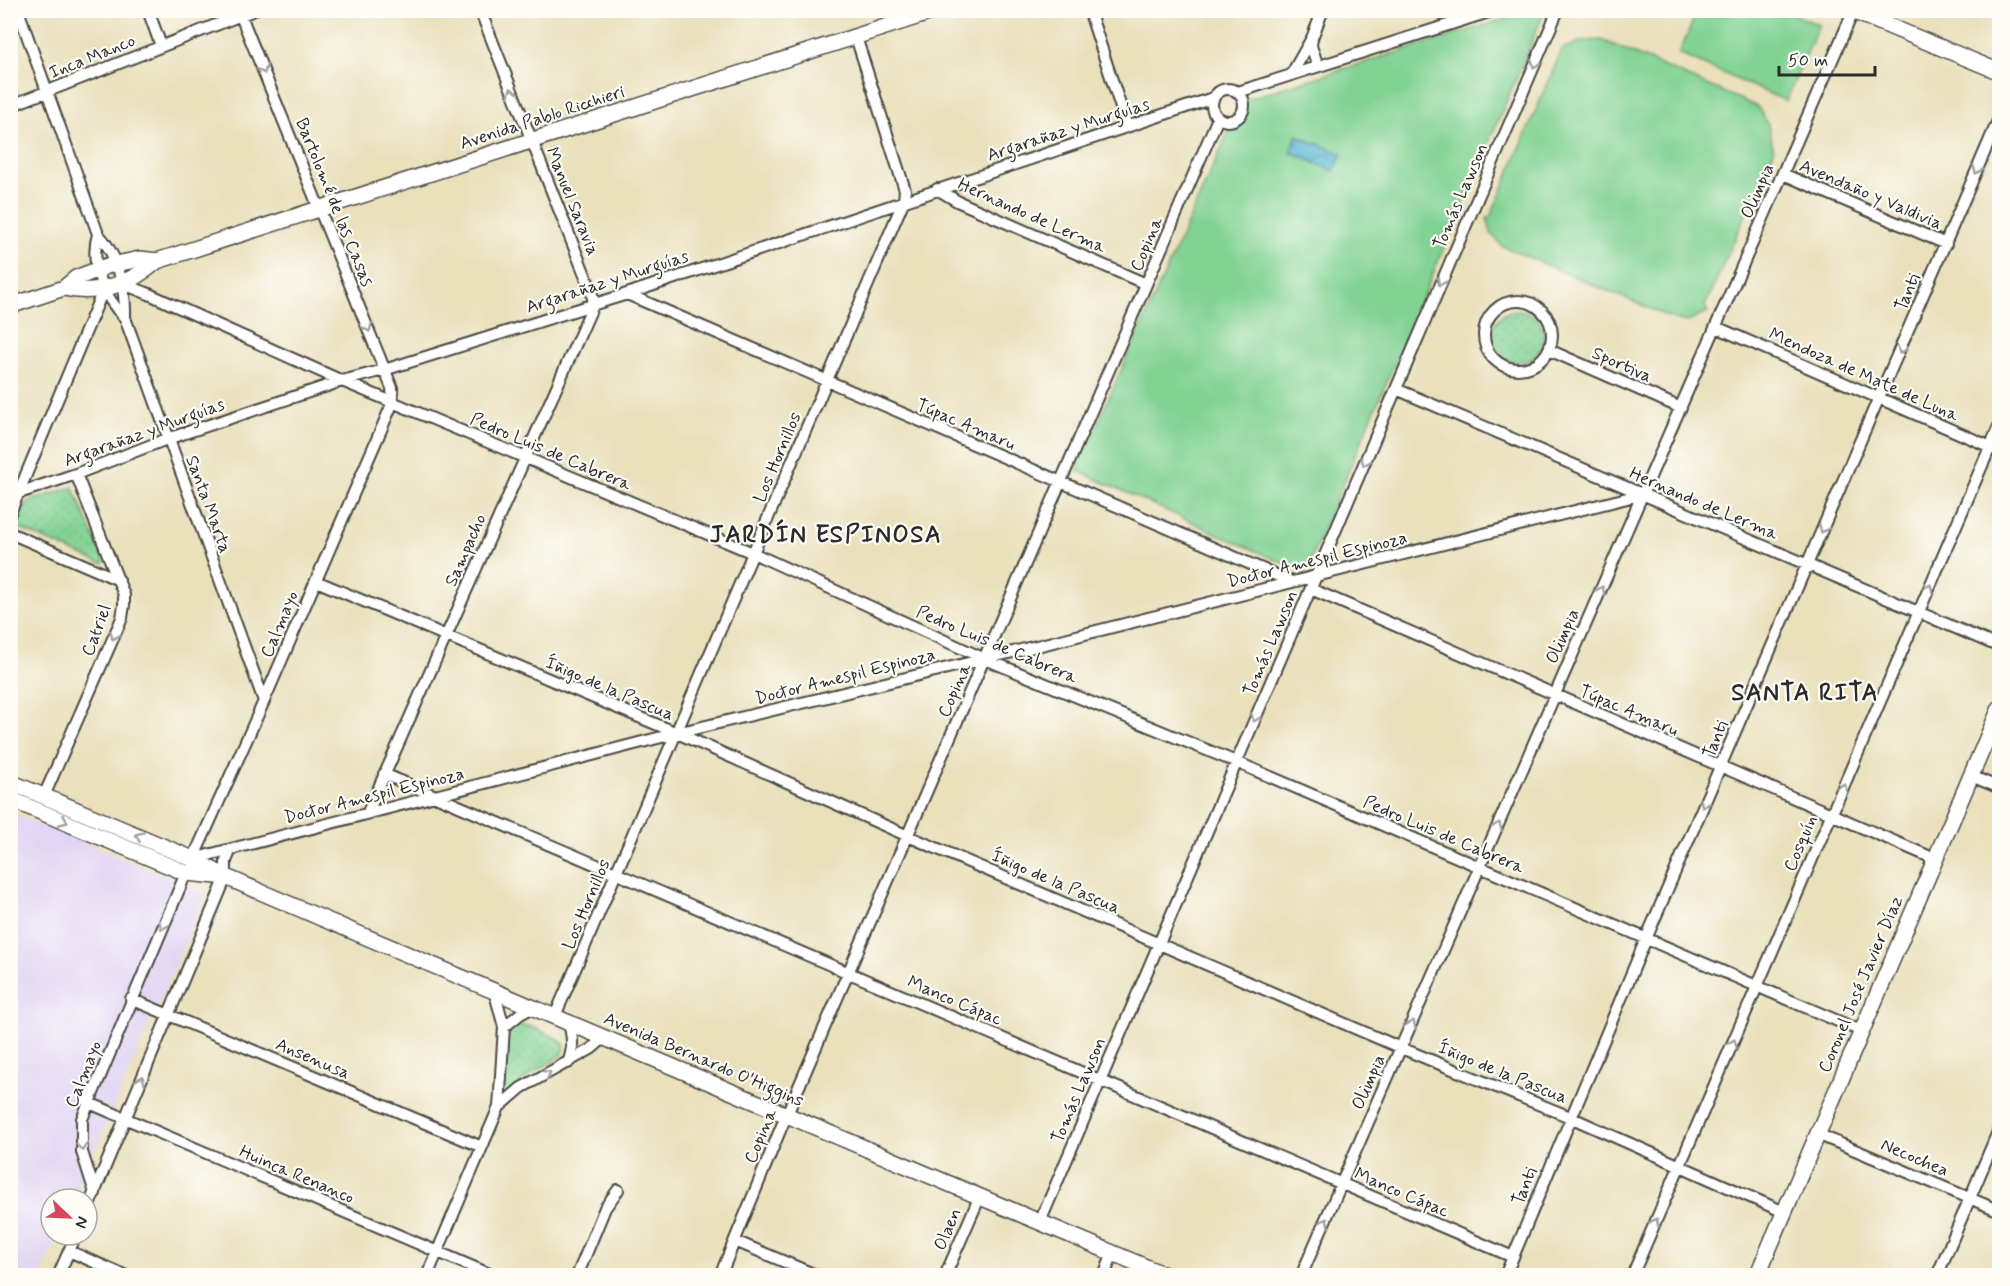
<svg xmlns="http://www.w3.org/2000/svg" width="2010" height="1286" viewBox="0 0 2010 1286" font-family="Mynerve,sans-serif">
<defs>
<pattern id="park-dots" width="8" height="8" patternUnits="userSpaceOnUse" patternTransform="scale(1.5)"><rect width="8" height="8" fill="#81d293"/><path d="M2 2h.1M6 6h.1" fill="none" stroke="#70b47f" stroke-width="1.8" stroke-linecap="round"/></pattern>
<pattern id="water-waves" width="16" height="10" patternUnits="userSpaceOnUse" patternTransform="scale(1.5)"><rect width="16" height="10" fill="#54b5d2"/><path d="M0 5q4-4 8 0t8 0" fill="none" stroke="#4693ab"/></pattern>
</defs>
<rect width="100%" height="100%" fill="#fdfcf7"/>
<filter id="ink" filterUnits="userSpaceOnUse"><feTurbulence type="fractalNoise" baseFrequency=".0167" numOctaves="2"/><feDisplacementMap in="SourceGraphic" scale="12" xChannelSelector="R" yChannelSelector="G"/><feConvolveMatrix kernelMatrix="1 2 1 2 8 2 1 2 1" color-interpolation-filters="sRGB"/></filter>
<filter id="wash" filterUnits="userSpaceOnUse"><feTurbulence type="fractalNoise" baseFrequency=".008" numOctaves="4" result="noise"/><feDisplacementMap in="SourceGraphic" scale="24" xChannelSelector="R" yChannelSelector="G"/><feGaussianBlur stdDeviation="1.35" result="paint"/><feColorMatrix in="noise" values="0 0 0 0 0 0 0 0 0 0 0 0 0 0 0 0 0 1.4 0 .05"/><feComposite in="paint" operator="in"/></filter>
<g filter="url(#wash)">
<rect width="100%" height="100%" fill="#eae0bc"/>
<path fill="#e1d4f4" d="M 10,813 L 206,893 L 74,1199 L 51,1199 L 51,1235 L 58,1235 L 41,1275 L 11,1275 Z"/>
<path fill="url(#park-dots)" stroke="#567e5f" stroke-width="1.5" d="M1492 336a26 26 0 1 1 52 0a26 26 0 1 1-52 0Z
M 73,487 L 105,562 L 102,564 L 16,527 L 27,502 Z
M 518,1025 C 530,1025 539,1030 550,1035 C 585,1050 548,1063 533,1073 C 522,1079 515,1091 503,1097 L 505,1039 L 510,1029 Z"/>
<path fill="#81d293" stroke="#567e5f" stroke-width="1.5" d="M 1531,11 L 1545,11 L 1305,573 L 1076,470 L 1243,100 Z
M 1697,11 L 1786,11 L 1819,25 L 1786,101 L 1679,54 Z
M 1602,40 L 1758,107 L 1768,125 L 1774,151 L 1705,306 L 1708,312 L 1688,322 L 1674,319 L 1502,246 L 1491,233 L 1487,218 L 1491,216 L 1562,49 L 1582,41 Z"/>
<path fill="url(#water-waves)" stroke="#40707e" stroke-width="1.5" d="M 1297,135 L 1342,154 L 1334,171 L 1290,152 Z"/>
</g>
<g filter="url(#ink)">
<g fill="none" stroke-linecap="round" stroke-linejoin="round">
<g stroke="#484641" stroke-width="14">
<path id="street" d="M 18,10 L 98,234 C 118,255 126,289 125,318 L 264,701
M 148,10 L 161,46
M 1089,10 L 1127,126
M 1312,38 L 1311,46 L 1318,66
M 1291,75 L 1312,38 L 1323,10
M1212 105a16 16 0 1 1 32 0a16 16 0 1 1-32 0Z
M 1238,92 L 1495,10
M 10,106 L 254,10
M 1783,174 L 1946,244
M 937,189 L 957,201 L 1146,284
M 98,234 C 89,264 104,297 125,318
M 121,283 L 149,294 L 342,381 L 753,553 L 985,659 L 1236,762 L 1861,1031
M 627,294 L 1292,582
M1484 335a34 34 0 1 1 68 0a34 34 0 1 1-68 0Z
M 1716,327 L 2000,451
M 1549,350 L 1681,408
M 1396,389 L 2000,647
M 10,496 L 76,474 L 167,439 L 342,381 L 384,370 L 627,294 L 1213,98
M 10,513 L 104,288
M 10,533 L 119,580
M 316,581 L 677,733 L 908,836 L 1401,1048 L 1570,1117 L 1784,1212
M 1311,589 L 1935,859
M 384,774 L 1513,1257
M 1971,776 L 2000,788
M 44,796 L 122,618 L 124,605 L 124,595 L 76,474
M 368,812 L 594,303 L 591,290 L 480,10
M 193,859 L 677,733 L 985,659 L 1643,494
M 193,859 L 264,701 L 393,402 L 392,388 L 241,16
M 131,999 L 482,1147
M 555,1016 L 904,200 L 905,190 L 856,37
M 504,1027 L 520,1014 L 533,1007
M 568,1063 C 574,1047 573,1037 568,1021
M 87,1102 L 494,1276
M 499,1107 L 521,1088 L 591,1049 L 605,1037
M 1817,1134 L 2000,1211
M 95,1193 L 82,1152 L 82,1119 L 186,873
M 87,1210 L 226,877 L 226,861 L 231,849
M 1040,1222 L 1558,10
M 735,1241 L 818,1276
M 69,1251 L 126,1276
M 58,1276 L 76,1235
M 427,1276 L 499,1107 L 504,1027 L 494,990
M 577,1276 L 605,1208 L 618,1190
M 720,1276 L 781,1128 L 1218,118
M 945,1276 L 980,1196
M 1104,1276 L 1113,1253
M 1301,1276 L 1854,10
M 1505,1276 L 1646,939 L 2000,116
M 1632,1276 L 2000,424
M 1937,1276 L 2000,1127"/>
</g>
<g stroke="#484641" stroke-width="18">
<path id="secondary" d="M 1850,10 L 2000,72
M 64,288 C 98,296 132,283 157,261 L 938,10
M 10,306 L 64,288 L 76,278 L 107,266 L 140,259 L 157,261
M 10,782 L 193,859 L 226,877 L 319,917 L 1167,1276
M 10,799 L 186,873 L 217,876
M 1757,1276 L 2000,708"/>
</g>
<use href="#street" stroke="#fff" stroke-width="10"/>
<use href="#secondary" stroke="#fff" stroke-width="15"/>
</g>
<defs><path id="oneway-chevron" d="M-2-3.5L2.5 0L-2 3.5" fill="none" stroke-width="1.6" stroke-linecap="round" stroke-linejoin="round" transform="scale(1.5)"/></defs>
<g stroke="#a0a0a0">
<use href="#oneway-chevron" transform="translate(1535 64) rotate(113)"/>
<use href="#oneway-chevron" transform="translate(263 70) rotate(68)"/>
<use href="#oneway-chevron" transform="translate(512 92) rotate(-111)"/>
<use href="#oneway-chevron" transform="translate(1977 170) rotate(113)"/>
<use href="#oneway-chevron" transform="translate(1441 282) rotate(113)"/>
<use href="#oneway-chevron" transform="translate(368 328) rotate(68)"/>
<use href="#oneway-chevron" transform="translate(1901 350) rotate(113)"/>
<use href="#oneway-chevron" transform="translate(1365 462) rotate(113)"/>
<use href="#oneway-chevron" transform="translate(1823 529) rotate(113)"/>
<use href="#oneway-chevron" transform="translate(1929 588) rotate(-67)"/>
<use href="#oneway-chevron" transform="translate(1601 590) rotate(-66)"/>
<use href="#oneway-chevron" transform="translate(114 636) rotate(114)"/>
<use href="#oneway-chevron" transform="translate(1255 718) rotate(113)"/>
<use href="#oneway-chevron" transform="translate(1843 787) rotate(-67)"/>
<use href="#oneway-chevron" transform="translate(1704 804) rotate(114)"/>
<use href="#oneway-chevron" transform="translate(64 821) rotate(23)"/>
<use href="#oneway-chevron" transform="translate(1498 826) rotate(-67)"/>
<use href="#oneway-chevron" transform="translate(139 836) rotate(-157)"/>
<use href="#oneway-chevron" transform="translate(163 926) rotate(113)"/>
<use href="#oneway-chevron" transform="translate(1412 1024) rotate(-66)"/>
<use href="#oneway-chevron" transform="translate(1733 1043) rotate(-67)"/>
<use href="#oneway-chevron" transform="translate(547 1074) rotate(-29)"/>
<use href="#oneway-chevron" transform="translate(141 1080) rotate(-67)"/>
<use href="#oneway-chevron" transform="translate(82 1147) rotate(83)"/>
<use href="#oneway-chevron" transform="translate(1325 1222) rotate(-66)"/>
<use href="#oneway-chevron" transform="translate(1655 1222) rotate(-66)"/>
</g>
</g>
<g text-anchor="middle" stroke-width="4.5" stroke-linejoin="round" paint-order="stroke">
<g font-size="18" fill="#2b2b2b" stroke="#fdfcf7">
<text transform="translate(92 56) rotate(-22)" y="6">Inca Manco</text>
<text transform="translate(542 117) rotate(-18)" y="6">Avenida Pablo Ricchieri</text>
<text transform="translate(1068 129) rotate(-18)" y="6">Argarañaz y Murguías</text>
<text transform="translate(1757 191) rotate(-66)" y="6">Olimpia</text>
<text transform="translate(1871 194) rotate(23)" y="6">Avendaño y Valdivia</text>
<text transform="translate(1460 196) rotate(-67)" y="6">Tomás Lawson</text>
<text transform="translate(573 201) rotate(68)" y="6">Manuel Saravia</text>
<text transform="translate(335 202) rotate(68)" y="6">Bartolomé de las Casas</text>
<text transform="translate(1032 215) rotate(24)" y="6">Hernando de Lerma</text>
<text transform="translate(1146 244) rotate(-67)" y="6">Copina</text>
<text transform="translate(607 281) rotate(-18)" y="6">Argarañaz y Murguías</text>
<text transform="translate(1907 292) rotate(-67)" y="6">Tanti</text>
<text transform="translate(1622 364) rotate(24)" y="6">Sportiva</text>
<text transform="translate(1864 374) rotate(24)" y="6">Mendoza de Mate de Luna</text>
<text transform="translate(966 424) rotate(23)" y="6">Túpac Amaru</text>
<text transform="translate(144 432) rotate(-20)" y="6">Argarañaz y Murguías</text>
<text transform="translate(551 451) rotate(23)" y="6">Pedro Luis de Cabrera</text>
<text transform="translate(777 457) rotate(-67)" y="6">Los Hornillos</text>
<text transform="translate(1704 503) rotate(23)" y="6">Hernando de Lerma</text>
<text transform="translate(209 504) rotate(70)" y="6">Santa Marta</text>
<text transform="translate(465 550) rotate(-66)" y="6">Sampacho</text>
<text transform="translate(1317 559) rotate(-14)" y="6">Doctor Amespil Espinoza</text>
<text transform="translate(279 624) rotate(-67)" y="6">Calmayo</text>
<text transform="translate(96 630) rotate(-69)" y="6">Catriel</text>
<text transform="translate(1562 636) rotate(-66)" y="6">Olimpia</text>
<text transform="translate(1270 643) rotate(-67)" y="6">Tomás Lawson</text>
<text transform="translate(997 644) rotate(23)" y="6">Pedro Luis de Cabrera</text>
<text transform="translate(845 676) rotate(-14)" y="6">Doctor Amespil Espinoza</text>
<text transform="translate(610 688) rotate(23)" y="6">Íñigo de la Pascua</text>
<text transform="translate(954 690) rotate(-66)" y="6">Copina</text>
<text transform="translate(1629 710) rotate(23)" y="6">Túpac Amaru</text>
<text transform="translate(1715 739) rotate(-67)" y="6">Tanti</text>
<text transform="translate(374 795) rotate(-14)" y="6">Doctor Amespil Espinoza</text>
<text transform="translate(1444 834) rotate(23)" y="6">Pedro Luis de Cabrera</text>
<text transform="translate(1800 843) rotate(-67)" y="6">Cosquín</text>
<text transform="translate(1056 881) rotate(23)" y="6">Íñigo de la Pascua</text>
<text transform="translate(586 904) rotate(-67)" y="6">Los Hornillos</text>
<text transform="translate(1860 984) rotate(-67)" y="6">Coronel José Javier Díaz</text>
<text transform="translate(955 1000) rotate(23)" y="6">Manco Cápac</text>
<text transform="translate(313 1058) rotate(23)" y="6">Ansenusa</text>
<text transform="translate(704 1059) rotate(23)" y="6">Avenida Bernardo O'Higgins</text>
<text transform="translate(1503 1072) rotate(22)" y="6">Íñigo de la Pascua</text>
<text transform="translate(83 1074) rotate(-68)" y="6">Calmayo</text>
<text transform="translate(1368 1082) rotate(-66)" y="6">Olimpia</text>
<text transform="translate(1078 1090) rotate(-67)" y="6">Tomás Lawson</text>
<text transform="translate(760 1136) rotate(-67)" y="6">Copina</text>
<text transform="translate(1915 1157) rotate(23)" y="6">Necochea</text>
<text transform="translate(297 1174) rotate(23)" y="6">Huinca Renanco</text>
<text transform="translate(1524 1186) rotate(-68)" y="6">Tanti</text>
<text transform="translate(1402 1192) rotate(23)" y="6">Manco Cápac</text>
<text transform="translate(947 1229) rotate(-67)" y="6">Olaen</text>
</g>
<g font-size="24" font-weight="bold" letter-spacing="1.5" fill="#2b2b2b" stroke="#fdfcf7">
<text x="826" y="542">JARDÍN ESPINOSA</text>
<text x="1805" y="700">SANTA RITA</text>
</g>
</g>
<rect width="2010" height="1286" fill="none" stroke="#fdfcf7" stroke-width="36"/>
<g transform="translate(69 1217) rotate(113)"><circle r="28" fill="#fdfcf7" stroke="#a9a8a5" stroke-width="1.5"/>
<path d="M0-4.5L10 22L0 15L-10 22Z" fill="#d1495b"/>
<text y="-9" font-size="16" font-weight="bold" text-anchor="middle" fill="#2b2b2b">N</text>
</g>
<path d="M1779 66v9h96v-9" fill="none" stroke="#2b2b2b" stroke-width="3"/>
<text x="1788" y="66" font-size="18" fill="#2b2b2b" stroke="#fdfcf7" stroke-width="4.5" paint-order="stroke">50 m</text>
</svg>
